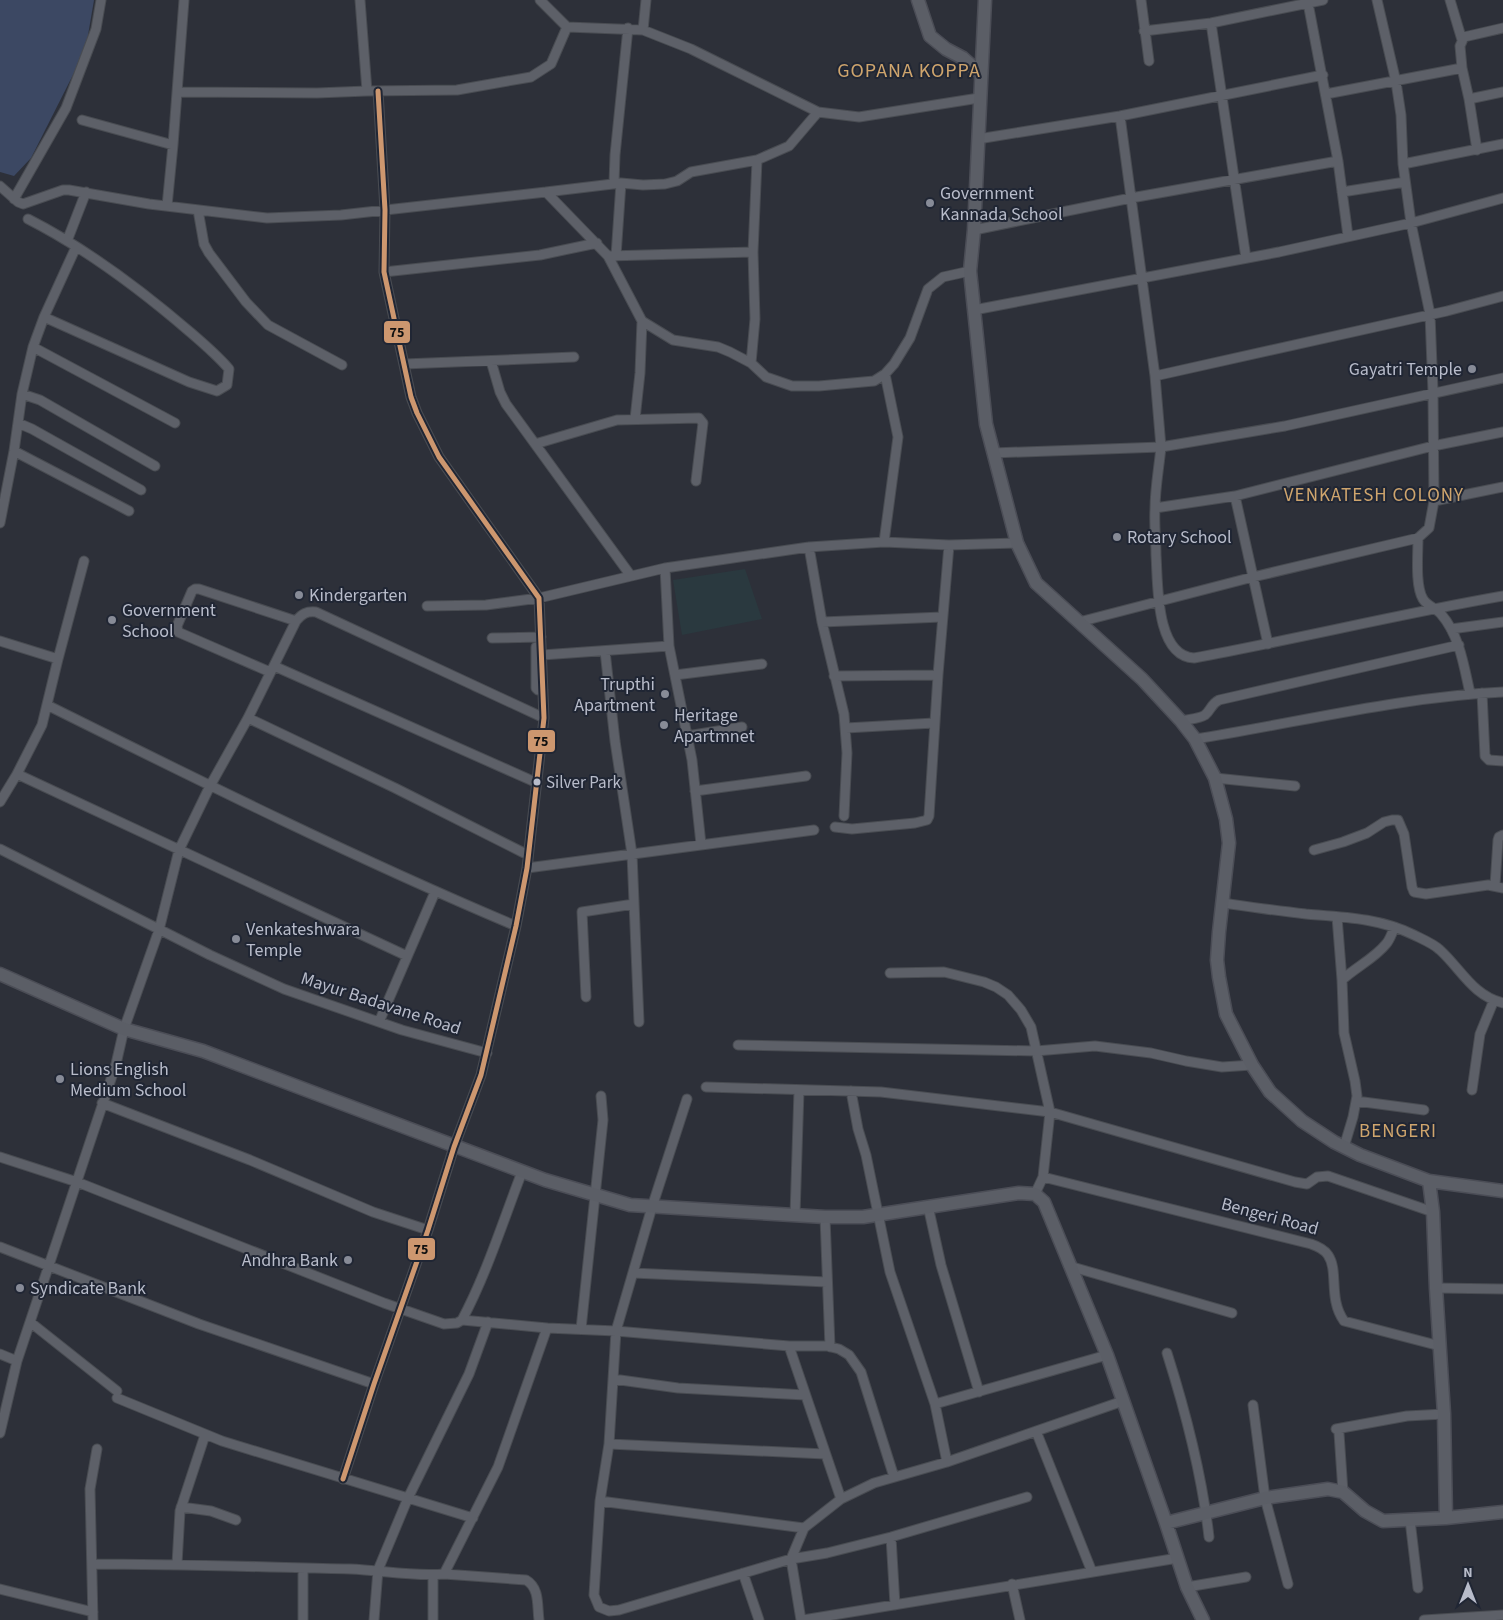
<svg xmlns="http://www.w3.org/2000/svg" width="1503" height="1620" viewBox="0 0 1503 1620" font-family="'Source Sans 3',sans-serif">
<rect width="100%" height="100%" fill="#2d3039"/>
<path fill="#2a393f" d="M 745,569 L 762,619 L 682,635 L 673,580 Z"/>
<path fill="#3c4863" d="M 0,0 L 94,0 L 87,41 L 80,61 L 31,158 L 14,176 L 0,172 Z"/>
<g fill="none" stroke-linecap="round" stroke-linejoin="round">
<g stroke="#494c52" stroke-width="11">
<path id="street" d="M 360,0 L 367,91
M 540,0 L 567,27 L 643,30 L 691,49 L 818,112 L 859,117 L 979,98
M 1141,0 L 1149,61
M 1450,0 L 1462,40
M 1308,3 L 1338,161 L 1348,236
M 1211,23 L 1246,258
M 643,30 L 646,0
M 1144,31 L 1211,23 L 1323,0
M 178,92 L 317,93 L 367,91 L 457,90 L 531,77 L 551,64 L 567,27
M 1326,94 L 1462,68
M 1469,99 L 1503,92
M 82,120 L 173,145 L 184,0
M 978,139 L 1120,116 L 1323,75
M 1477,150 L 1469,99 L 1462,68 L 1460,46 L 1464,37 L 1503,28
M 1403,164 L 1503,144
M 614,183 L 615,155 L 628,28
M 0,186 L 18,202 L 23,204 L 63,190 L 69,190 L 149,204 L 267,218 L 341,215 L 546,192 L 608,256 L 642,321 L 673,340 L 718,347 L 730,352 L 751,363 L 766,377 L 792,386 L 819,386 L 874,381 L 885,374 L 894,364 L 910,338 L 928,289 L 943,277 L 970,271
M 546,192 L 621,183 L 643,185 L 665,184 L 677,181 L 691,172 L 757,160 L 789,146 L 818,112
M 1342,192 L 1405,182
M 14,199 L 66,108 L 96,29 L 101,0
M 167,206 L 173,145
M 198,210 L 204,244 L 209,253 L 246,302 L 268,325 L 342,365
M 28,219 C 87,249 140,289 190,332 C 204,344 217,355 229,369 L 227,385 L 217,391 L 189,382 L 44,317
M 974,230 L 1131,198 L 1338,161
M 67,241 L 86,192
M 608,256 L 753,252
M 616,256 L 621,183
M 384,272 L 540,255 L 597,243
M 974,310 L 1279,252 L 1411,223 L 1503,198
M 33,347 L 175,423
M 491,361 L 500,392 L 506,404 L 631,576
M 751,363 L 755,319 L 753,252 L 757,160
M 404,364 L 574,357
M 1155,376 L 1447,311 L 1503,296
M 1503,378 L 1285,426 L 1161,447 C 1159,468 1155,488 1155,509 C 1154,524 1156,540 1156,555 C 1158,582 1155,656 1194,658 C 1297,639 1400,614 1503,596
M 22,394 L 40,400 L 155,466
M 635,419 L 640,373 L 642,321
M 18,423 L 32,429 L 141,490
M 535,444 L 617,420 L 699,418 L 703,423 L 696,481
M 14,451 L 129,511
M 993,453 L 1161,447 L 1155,376 L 1120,116
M 1235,496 L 1268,644
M 1434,501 L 1503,487
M 1155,508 L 1235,496 L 1433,446 L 1503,432
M 0,523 L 14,451 L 22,394 L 33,347 L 44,317 L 76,247
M 1418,538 C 1418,554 1415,586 1423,599 C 1427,606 1436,608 1441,614 C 1460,636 1464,667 1470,693
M 884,542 L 898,437 L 885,374
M 809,547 L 822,622 L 844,714 L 847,753 L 844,816
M 665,568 L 669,646 L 692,760 L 701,844
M 427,606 L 486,605 L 539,598 L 665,568 L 809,547 L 884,542 L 949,545 L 1017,543
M 822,622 L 942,617
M 1079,622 L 1253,577 L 1418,538 L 1429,528 L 1434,501 L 1433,392 L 1430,314 L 1411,223 L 1403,164 L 1401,115 L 1396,82 L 1377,0
M 1451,629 L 1503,622
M 492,638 L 541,637
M 0,641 L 58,659 L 42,725 L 17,774 L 407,956
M 536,647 L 536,688 L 538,690 L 543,690
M 605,651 L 615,741 L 632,854 L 639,1022
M 542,655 L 669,646
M 58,659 L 84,561
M 274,666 L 535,782
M 270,672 L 178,632 L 177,626 L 192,591 L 195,589 L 199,589 L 296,621
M 675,675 L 762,664
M 834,676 L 938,675
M 1482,693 L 1485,756 L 1489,760 L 1503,761
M 47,705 C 202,782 357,859 516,926
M 248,718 L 395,788 L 528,855
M 1181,721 C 1188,719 1199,719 1205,715 C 1211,710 1211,704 1219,700 L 1459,645
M 846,728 L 934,723
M 687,736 L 742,727
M 1195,739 C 1297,723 1399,697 1503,692
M 1215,778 L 1295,786
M 695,791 L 806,776
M 0,802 L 17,774
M 835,827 L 852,829 L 915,823 L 927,820 L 929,816 L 938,675 L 949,545
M 0,849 L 210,955 L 284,989 L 402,1030 L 487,1053
M 1314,850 L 1343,842 L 1367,833 L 1384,822 L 1392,820 L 1398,820 L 1404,834 L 1412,887 L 1414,892 L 1426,894 L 1488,885 L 1503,888
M 527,868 L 814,830
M 1495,885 L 1498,840 L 1499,837 L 1503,835
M 1223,903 C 1251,907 1278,911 1306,914 C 1343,917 1380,918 1414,935 C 1422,939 1434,944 1440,950 C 1461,969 1473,996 1503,1003
M 1337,917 L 1342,980 L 1344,1033 L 1355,1081 L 1357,1096 L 1353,1117 L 1344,1147
M 890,973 L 944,972 L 984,982 L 996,987 L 1008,995 L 1021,1010 L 1031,1027 L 1050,1112 L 1043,1177 L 1035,1194
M 1342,980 C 1356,967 1375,958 1386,944 C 1390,940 1392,932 1395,927
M 586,997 L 582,912 L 634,904
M 379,1022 L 435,892
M 738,1045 L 1036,1051 L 1095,1046 L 1151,1053 L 1186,1061 L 1222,1067 L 1252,1065
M 706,1087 L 881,1092 L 1050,1112 L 1295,1182 L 1307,1184 L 1317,1177 L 1328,1176 L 1433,1212
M 1472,1090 L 1480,1034 L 1494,1000
M 851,1091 L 858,1129 L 866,1155 L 890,1272 L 935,1404
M 687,1099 L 652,1207 L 616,1331 L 609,1444 L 600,1501 L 594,1595 L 599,1607 L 609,1611 L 619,1610 L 791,1559 L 827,1553 L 891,1537 L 1027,1497
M 1356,1101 L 1424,1110
M 102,1103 L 250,1160 L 373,1212 L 428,1230
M 0,1157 L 77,1182 L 384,1303 L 444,1324 L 457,1323 L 462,1320 L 547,1328
M 1043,1177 L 1311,1244 C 1317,1246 1324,1249 1328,1255 C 1339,1271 1328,1299 1344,1321 L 1440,1346
M 928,1206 L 941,1265 L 979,1392
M 795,1215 L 799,1090
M 825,1217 L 830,1347
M 0,1247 L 199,1324 L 374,1384
M 1069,1266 L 1232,1313
M 633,1273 L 827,1282
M 1436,1288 L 1503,1289
M 462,1320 C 487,1273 503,1221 522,1172
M 30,1322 L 117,1391
M 581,1329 L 603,1120 L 601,1096
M 789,1346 L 841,1499
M 1167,1353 C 1186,1413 1202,1475 1209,1537
M 0,1354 L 17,1361
M 613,1379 L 678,1388 L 805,1395
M 117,1398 L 222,1441 L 473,1518
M 1253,1405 L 1265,1498 L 1288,1584
M 1336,1429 L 1407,1416 L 1444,1414
M 1036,1431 L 1092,1572
M 0,1433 L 17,1361 L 116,1064 L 124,1029 L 159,930 L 179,850 L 210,786 L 248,718 L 296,621 C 302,614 306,611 316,612 L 544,718
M 1339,1433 L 1343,1492
M 609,1444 L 825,1454
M 947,1462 L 935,1404 L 1107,1355
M 343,1479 L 374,1384 L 428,1230 L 454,1147 L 481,1075 L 516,926 L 527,868 L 544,718 L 539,598 L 439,457 L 417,413 L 411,397 L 384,272 L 385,210 L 378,91
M 600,1501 L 804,1528
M 181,1507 L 211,1511 L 236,1520
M 1410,1520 L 1418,1588
M 891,1537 L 895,1605
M 92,1564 C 178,1564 264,1567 350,1569 C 381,1570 413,1577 444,1574 L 526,1580 C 540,1588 537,1606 539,1620
M 177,1564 L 180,1511 L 205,1435
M 303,1568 L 303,1620
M 743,1573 L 759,1620
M 444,1574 L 498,1467 L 547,1328 L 616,1331 L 789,1346 L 827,1346 L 839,1349 L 849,1355 L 861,1372 L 894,1477
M 1012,1584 L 1020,1620
M 1187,1587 L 1246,1577
M 0,1589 L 93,1612
M 93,1620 L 90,1489 L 97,1449
M 374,1620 L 378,1570 L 408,1498 L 469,1374 L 488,1322
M 433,1620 L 433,1575
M 801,1620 L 791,1559 L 804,1528 L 841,1499 L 874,1483 L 947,1462 L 1123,1401
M 803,1620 L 1178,1558
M 1424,1620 L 1503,1615"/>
</g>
<g stroke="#4b4d56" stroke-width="15">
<path id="secondary" d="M 918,0 L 930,36 L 946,49 L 963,58 L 981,74
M 985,0 L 974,230 L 970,271 L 986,424 L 1017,543 L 1036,583 L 1142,679 L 1181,721 L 1195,739 L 1215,778 L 1226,819 L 1229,843 L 1219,932 L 1217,960 L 1219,977 L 1226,1014 L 1252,1065 L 1270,1092 L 1302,1121 L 1334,1142 L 1360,1155 L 1429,1181 L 1503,1191
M 0,974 L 124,1029 L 203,1051 L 545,1180 L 630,1205 L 825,1217 L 863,1217 L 1019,1193 L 1035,1194 L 1044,1202 L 1107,1355 L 1166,1523 L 1187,1587 L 1203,1620
M 1429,1181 L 1433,1212 L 1436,1288 L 1444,1414 L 1446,1518
M 1166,1523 L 1265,1498 L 1328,1489 L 1343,1492 L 1365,1511 L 1383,1521 L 1446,1518 L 1503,1512"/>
</g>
<use href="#street" stroke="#5d6068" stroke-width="9"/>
<use href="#secondary" stroke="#5b5e66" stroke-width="12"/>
<g stroke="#202634" stroke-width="9">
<path id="bus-1" d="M 343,1479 L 374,1384 L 428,1230 L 454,1147 L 481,1075 L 516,926 L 527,868 L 544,718 L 539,598 L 439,457 L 417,413 L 411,397 L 384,272 L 385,210 L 378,91"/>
</g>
<use href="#bus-1" stroke="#cd976f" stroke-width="5"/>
</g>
<g fill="#878b97" stroke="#202634" stroke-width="2">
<circle cx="930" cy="203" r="5"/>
<circle cx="1472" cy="369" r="5"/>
<circle cx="1117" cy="537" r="5"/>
<circle cx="299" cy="595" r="5"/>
<circle cx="112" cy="620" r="5"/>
<circle cx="665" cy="694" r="5"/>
<circle cx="664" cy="725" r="5"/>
<circle cx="236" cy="939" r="5"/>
<circle cx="60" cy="1079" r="5"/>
<circle cx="348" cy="1260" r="5"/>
<circle cx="20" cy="1288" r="5"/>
</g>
<circle fill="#b8bcca" stroke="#202634" stroke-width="2" cx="537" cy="782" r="4.5"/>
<g text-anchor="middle" stroke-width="4" stroke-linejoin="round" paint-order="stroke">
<g font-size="17" fill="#b8bcca" stroke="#202634" text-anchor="start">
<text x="546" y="788">Silver Park</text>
</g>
<g font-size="18" fill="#b8bcca" stroke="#202634" text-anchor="start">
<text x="940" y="199">Government<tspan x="940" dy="21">Kannada School</tspan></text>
<text x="1462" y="375" text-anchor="end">Gayatri Temple</text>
<text x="1127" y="543">Rotary School</text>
<text x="309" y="601">Kindergarten</text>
<text x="122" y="616">Government<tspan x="122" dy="21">School</tspan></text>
<text x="655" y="690" text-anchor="end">Trupthi<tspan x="655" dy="21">Apartment</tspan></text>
<text x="674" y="721">Heritage<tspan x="674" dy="21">Apartmnet</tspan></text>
<text x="246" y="935">Venkateshwara<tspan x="246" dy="21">Temple</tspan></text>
<text x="70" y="1075">Lions English<tspan x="70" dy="21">Medium School</tspan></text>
<text x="338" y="1266" text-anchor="end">Andhra Bank</text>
<text x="30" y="1294">Syndicate Bank</text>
</g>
<g font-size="18" fill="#b8bcca" stroke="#202634">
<text transform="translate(381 1003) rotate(18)" y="6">Mayur Badavane Road</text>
<text transform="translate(1270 1216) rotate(15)" y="6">Bengeri Road</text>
</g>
<g font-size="19" letter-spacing="1" fill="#cfa56d" stroke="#202634">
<text x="1374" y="501">VENKATESH COLONY</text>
<text x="1398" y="1137">BENGERI</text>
</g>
<g font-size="20" letter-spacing="1" fill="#cfa56d" stroke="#202634">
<text x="909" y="77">GOPANA KOPPA</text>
</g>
</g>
<g stroke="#202634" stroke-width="2">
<rect x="383" y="320" width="28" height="24" rx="5" fill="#cd976f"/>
<rect x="527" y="729" width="29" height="24" rx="5" fill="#cd976f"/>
<rect x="407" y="1237" width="29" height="24" rx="5" fill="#cd976f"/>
</g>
<g font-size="14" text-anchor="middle" font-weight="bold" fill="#111">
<text x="397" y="337">75</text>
<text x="541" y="746">75</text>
<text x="421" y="1254">75</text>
</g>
<g transform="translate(1468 1585)" stroke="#202634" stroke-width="4" paint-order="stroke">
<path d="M0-4L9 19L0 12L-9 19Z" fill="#b8bcca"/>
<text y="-8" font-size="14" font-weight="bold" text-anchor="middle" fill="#b8bcca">N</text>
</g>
</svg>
